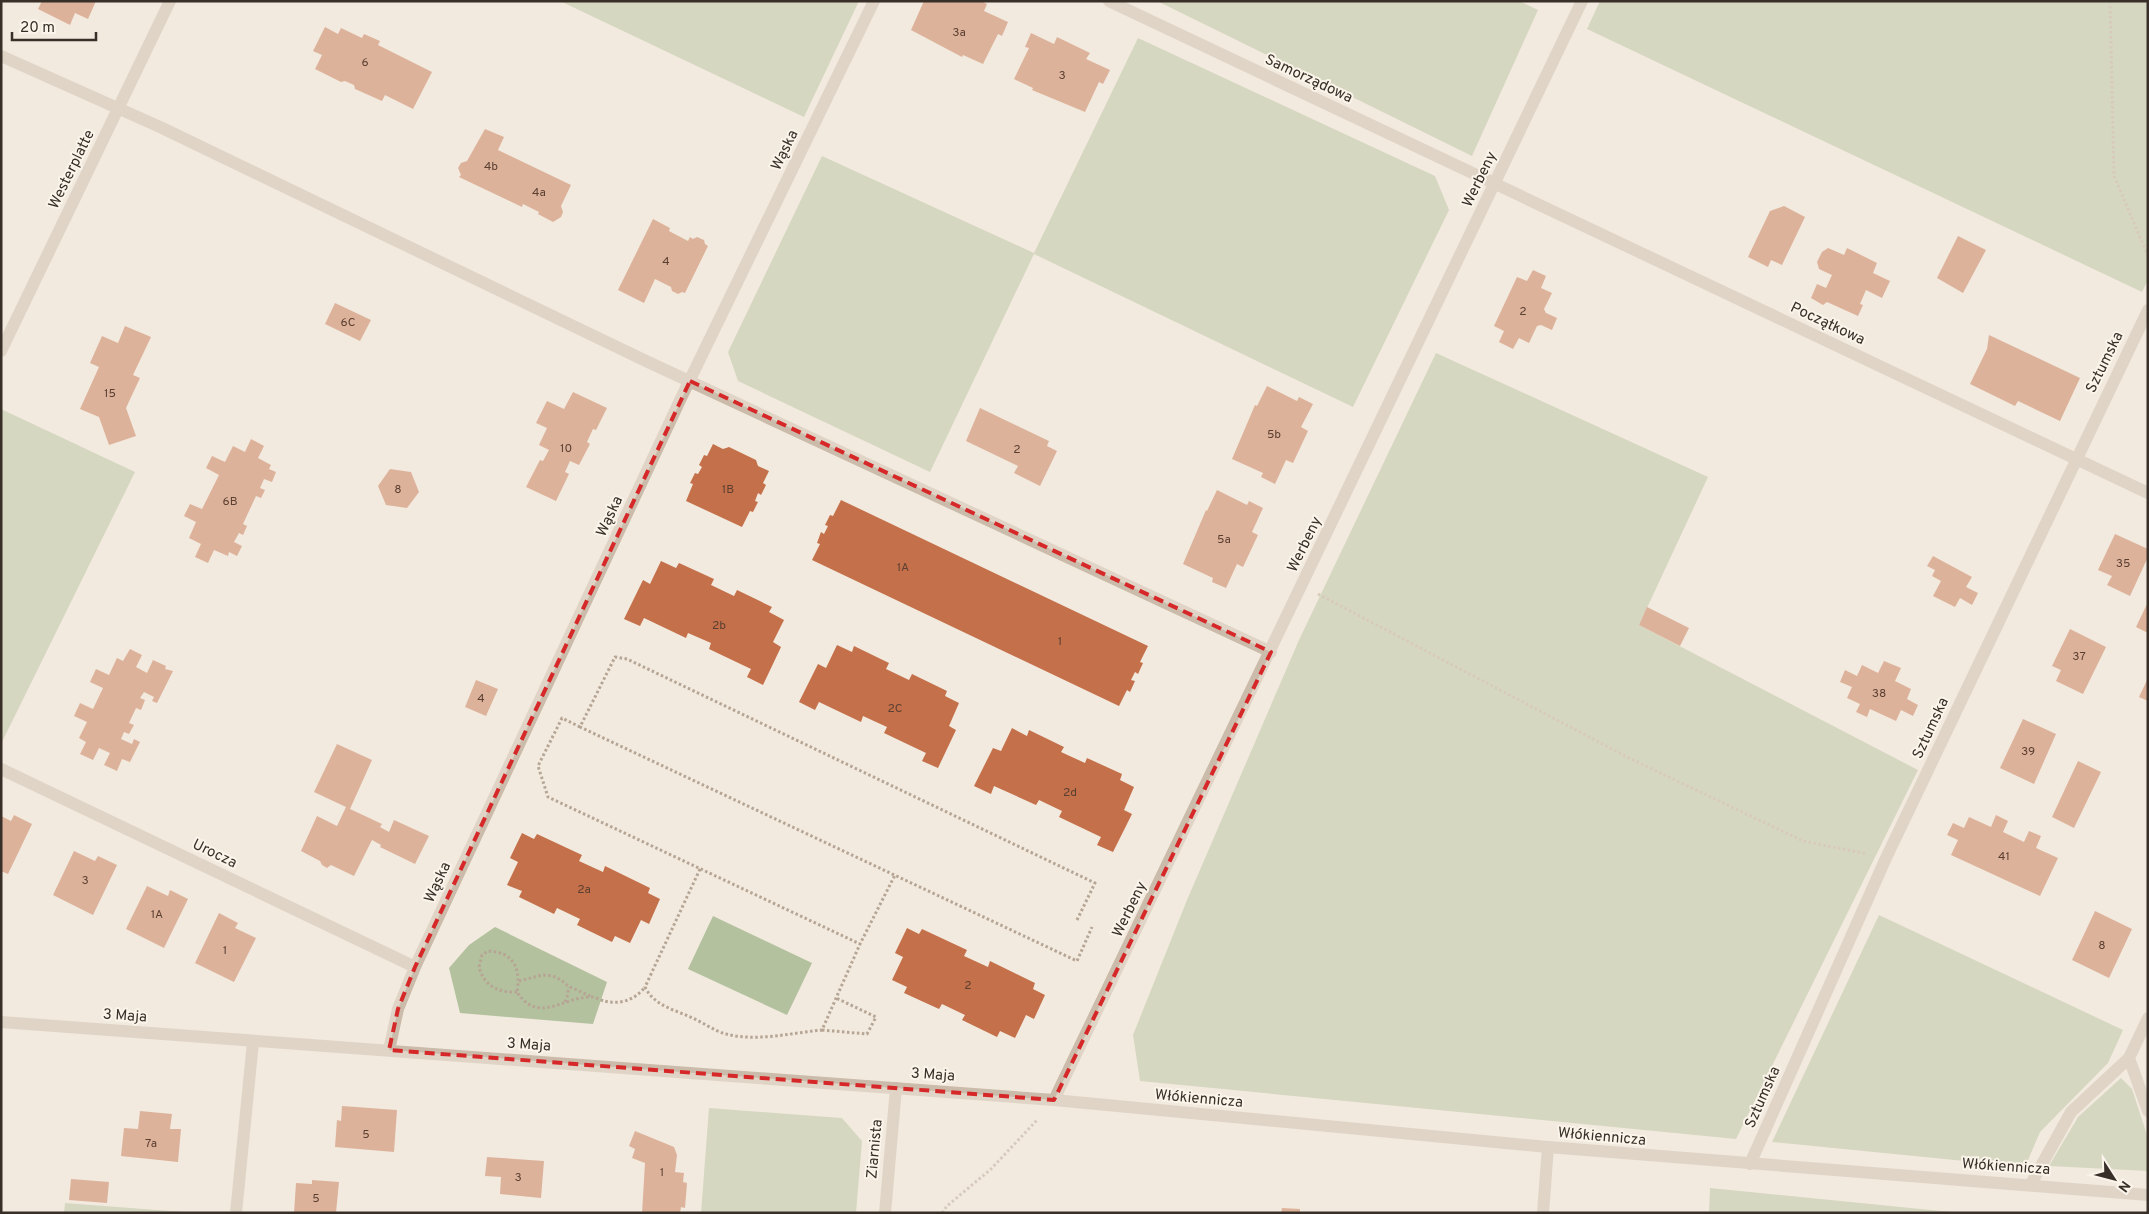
<svg xmlns="http://www.w3.org/2000/svg" width="2149" height="1214" viewBox="0 0 2149 1214" font-family="Overpass,sans-serif">
<rect width="100%" height="100%" fill="#f2eade"/>
<path fill="#b3c19e" d="M 560,1 L 859,1 L 804,117 Z
M 1157,1 L 1519,1 L 1538,10 L 1472,156 Z
M 1600,1 L 2148,1 L 2148,280 L 2142,292 L 1587,29 Z
M 1138,38 L 1435,176 L 1449,210 L 1353,407 L 1034,254 L 930,472 L 738,381 L 728,352 L 822,156 L 1034,253 Z
M 1436,353 L 1708,477 L 1639,625 L 1918,770 L 1736,1139 L 1140,1081 L 1133,1035 L 1187,900 L 1299,640 Z
M 1,409 L 135,472 L 2,742 L 1,742 Z
M 1879,915 L 2123,1030 L 2108,1063 L 2040,1132 L 2025,1167 L 1772,1142 Z
M 713,916 L 812,963 L 787,1015 L 688,969 Z
M 495,927 L 607,982 L 593,1024 L 460,1013 L 449,968 L 469,945 Z
M 2121,1078 L 2132,1089 L 2147,1135 L 2148,1171 L 2049,1166 L 2078,1117 Z
M 709,1108 L 842,1118 L 862,1141 L 856,1213 L 701,1213 Z
M 1710,1188 L 1961,1213 L 1709,1213 Z
M 65,1203 L 197,1213 L 64,1213 Z"/>
<path fill="#c4704a" d="M 42,1 L 96,1 L 88,19 L 75,13 L 70,25 L 38,9 Z
M 924,1 L 981,1 L 987,4 L 984,11 L 1008,22 L 1002,36 L 998,34 L 983,64 L 963,55 L 962,57 L 911,30 Z
M 325,27 L 338,34 L 341,28 L 362,38 L 364,34 L 380,41 L 378,45 L 432,72 L 413,109 L 385,95 L 382,101 L 355,89 L 354,85 L 345,81 L 341,82 L 315,69 L 322,55 L 313,51 Z
M 1031,33 L 1054,44 L 1057,37 L 1090,53 L 1086,59 L 1110,70 L 1103,84 L 1099,82 L 1085,112 L 1032,90 L 1033,88 L 1014,79 L 1029,48 L 1025,47 Z
M 485,129 L 504,137 L 498,150 L 571,185 L 561,206 L 563,212 L 561,217 L 553,222 L 538,214 L 539,212 L 523,204 L 522,207 L 459,177 L 461,175 L 458,168 L 461,163 L 467,161 Z
M 1784,206 L 1805,217 L 1782,265 L 1771,260 L 1768,267 L 1748,257 L 1770,211 Z
M 653,219 L 670,228 L 669,231 L 688,241 L 690,237 L 693,239 L 697,237 L 704,240 L 705,244 L 708,246 L 685,293 L 682,292 L 678,294 L 672,291 L 671,287 L 655,279 L 644,303 L 618,290 Z
M 1958,236 L 1986,250 L 1963,293 L 1937,278 Z
M 1828,248 L 1844,255 L 1847,248 L 1877,263 L 1873,273 L 1890,281 L 1882,298 L 1866,290 L 1860,304 L 1863,305 L 1858,316 L 1827,302 L 1823,305 L 1811,298 L 1817,284 L 1826,288 L 1832,275 L 1819,269 L 1817,262 L 1822,252 Z
M 1533,270 L 1546,276 L 1541,288 L 1552,293 L 1544,309 L 1546,313 L 1557,318 L 1552,330 L 1541,325 L 1537,326 L 1529,343 L 1519,338 L 1513,349 L 1499,342 L 1504,331 L 1494,326 L 1517,277 L 1527,281 Z
M 335,303 L 371,320 L 360,341 L 325,324 Z
M 125,326 L 151,337 L 133,375 L 140,378 L 126,408 L 136,436 L 109,445 L 99,417 L 80,409 L 99,367 L 90,363 L 102,336 L 118,343 Z
M 1989,335 L 2080,378 L 2060,421 L 2018,401 L 2015,406 L 1970,384 L 1987,349 Z
M 1267,386 L 1297,401 L 1299,397 L 1313,404 L 1301,427 L 1308,431 L 1293,463 L 1286,460 L 1275,484 L 1261,477 L 1263,473 L 1232,459 L 1255,405 L 1257,406 Z
M 573,392 L 607,408 L 596,430 L 593,429 L 587,442 L 590,444 L 579,465 L 570,461 L 565,472 L 569,474 L 556,501 L 526,487 L 540,460 L 543,461 L 549,450 L 539,445 L 547,428 L 536,423 L 547,401 L 564,409 Z
M 980,408 L 1049,441 L 1047,446 L 1057,451 L 1040,486 L 1014,473 L 1018,466 L 966,441 Z
M 251,439 L 264,446 L 258,458 L 271,465 L 269,469 L 276,472 L 272,482 L 264,479 L 260,488 L 265,490 L 261,498 L 256,496 L 243,524 L 247,526 L 243,535 L 239,533 L 234,542 L 242,546 L 237,556 L 229,552 L 228,556 L 214,550 L 208,563 L 195,557 L 201,544 L 189,538 L 196,522 L 184,516 L 190,504 L 202,509 L 219,475 L 206,468 L 212,456 L 225,462 L 233,446 L 245,452 Z
M 713,444 L 723,449 L 729,447 L 756,460 L 758,466 L 769,471 L 763,483 L 766,485 L 761,495 L 758,493 L 755,501 L 758,502 L 753,512 L 750,511 L 742,527 L 686,501 L 693,484 L 690,483 L 695,473 L 698,474 L 702,467 L 699,465 L 704,455 L 707,456 Z
M 390,469 L 411,472 L 419,492 L 407,508 L 386,505 L 378,486 Z
M 1217,490 L 1247,505 L 1249,501 L 1263,508 L 1252,532 L 1258,535 L 1243,567 L 1237,564 L 1226,588 L 1212,582 L 1213,578 L 1183,564 L 1206,510 L 1207,511 Z
M 841,500 L 1148,646 L 1140,662 L 1143,663 L 1138,674 L 1135,672 L 1131,680 L 1135,681 L 1130,692 L 1127,690 L 1119,706 L 812,560 L 820,544 L 817,543 L 821,532 L 824,534 L 828,526 L 825,525 L 830,515 L 833,516 Z
M 2115,534 L 2148,549 L 2148,557 L 2130,596 L 2107,585 L 2112,576 L 2098,570 Z
M 1933,556 L 1972,577 L 1966,587 L 1978,593 L 1972,605 L 1960,598 L 1955,607 L 1933,596 L 1941,581 L 1932,576 L 1935,570 L 1927,566 Z
M 661,561 L 676,568 L 679,563 L 714,579 L 711,585 L 734,596 L 737,590 L 772,607 L 769,612 L 784,620 L 773,642 L 781,647 L 763,685 L 747,677 L 751,669 L 709,649 L 711,643 L 688,633 L 686,638 L 644,618 L 640,626 L 624,619 L 643,580 L 650,584 Z
M 2148,602 L 2148,633 L 2136,627 Z
M 1647,607 L 1689,628 L 1680,646 L 1639,625 Z
M 2070,629 L 2106,647 L 2083,694 L 2056,681 L 2061,670 L 2052,666 Z
M 837,645 L 852,652 L 854,646 L 889,663 L 886,669 L 909,680 L 912,674 L 947,691 L 945,696 L 959,703 L 949,726 L 956,730 L 938,768 L 922,761 L 926,753 L 884,733 L 887,727 L 863,716 L 861,722 L 819,702 L 815,710 L 799,702 L 818,664 L 826,668 Z
M 130,649 L 142,655 L 136,667 L 147,673 L 153,660 L 166,666 L 165,669 L 173,671 L 157,703 L 152,701 L 154,697 L 144,692 L 140,698 L 145,700 L 141,710 L 136,708 L 129,723 L 134,725 L 129,734 L 124,732 L 121,739 L 132,744 L 134,739 L 140,742 L 130,762 L 122,759 L 117,771 L 104,765 L 110,753 L 99,748 L 93,760 L 80,754 L 86,742 L 79,738 L 87,722 L 74,716 L 80,703 L 93,709 L 103,688 L 90,682 L 96,669 L 109,675 L 117,658 L 123,661 Z
M 1884,661 L 1901,668 L 1895,681 L 1911,689 L 1907,699 L 1918,705 L 1913,716 L 1901,710 L 1896,721 L 1870,709 L 1867,717 L 1856,712 L 1860,704 L 1847,698 L 1852,687 L 1840,682 L 1845,670 L 1857,676 L 1862,665 L 1878,673 Z
M 2148,678 L 2148,701 L 2139,697 Z
M 476,680 L 498,689 L 486,716 L 465,707 Z
M 2023,719 L 2056,734 L 2034,784 L 2000,768 Z
M 1012,728 L 1027,736 L 1029,730 L 1064,747 L 1061,752 L 1085,763 L 1087,758 L 1122,774 L 1120,780 L 1134,787 L 1124,810 L 1132,814 L 1113,852 L 1097,845 L 1101,837 L 1059,817 L 1062,811 L 1039,800 L 1036,805 L 994,786 L 991,794 L 974,786 L 993,748 L 1001,751 Z
M 337,744 L 372,760 L 350,809 L 382,824 L 380,827 L 389,832 L 394,820 L 429,836 L 415,864 L 380,847 L 381,845 L 372,840 L 354,876 L 331,865 L 327,868 L 322,865 L 320,861 L 301,851 L 317,816 L 337,826 L 346,807 L 314,792 Z
M 2078,761 L 2101,772 L 2074,828 L 2052,817 Z
M 14,815 L 32,824 L 8,874 L 1,871 L 1,816 L 11,821 Z
M 1996,815 L 2008,821 L 2003,832 L 2024,842 L 2029,831 L 2041,836 L 2036,848 L 2058,858 L 2040,896 L 1951,855 L 1958,840 L 1947,835 L 1953,823 L 1964,828 L 1969,817 L 1991,827 Z
M 522,833 L 534,839 L 537,834 L 582,855 L 579,861 L 603,872 L 605,866 L 650,888 L 648,893 L 660,899 L 649,924 L 641,920 L 630,943 L 615,936 L 612,942 L 577,925 L 580,919 L 557,908 L 554,914 L 519,897 L 522,891 L 507,885 L 518,862 L 510,858 Z
M 74,851 L 95,861 L 98,856 L 117,865 L 93,915 L 53,895 Z
M 147,886 L 168,896 L 170,890 L 188,899 L 164,948 L 126,929 Z
M 2095,911 L 2132,929 L 2109,978 L 2072,960 Z
M 219,913 L 238,923 L 235,928 L 256,938 L 234,982 L 195,963 Z
M 907,928 L 919,934 L 922,929 L 967,950 L 964,956 L 988,967 L 990,961 L 1035,983 L 1033,989 L 1045,995 L 1034,1019 L 1026,1015 L 1015,1038 L 1000,1031 L 997,1037 L 962,1020 L 965,1015 L 942,1004 L 939,1009 L 904,993 L 907,987 L 892,980 L 903,957 L 895,953 Z
M 342,1106 L 397,1110 L 394,1152 L 335,1147 L 337,1120 L 341,1121 Z
M 140,1111 L 172,1114 L 170,1129 L 181,1129 L 178,1162 L 121,1156 L 124,1128 L 138,1129 Z
M 635,1131 L 674,1147 L 677,1155 L 675,1172 L 684,1173 L 683,1182 L 687,1183 L 685,1208 L 681,1207 L 680,1213 L 642,1213 L 645,1163 L 632,1158 L 635,1149 L 629,1146 Z
M 487,1157 L 544,1161 L 541,1198 L 500,1194 L 501,1177 L 485,1176 Z
M 71,1179 L 109,1182 L 107,1203 L 69,1200 Z
M 312,1180 L 339,1182 L 336,1213 L 294,1213 L 296,1183 L 312,1184 Z
M 1282,1208 L 1300,1209 L 1300,1213 L 1281,1213 Z"/>
<g fill="none" stroke-linecap="round" stroke-linejoin="round">
<path stroke="#b6a594" stroke-width="3" stroke-dasharray="2.5 2.5" stroke-linecap="butt" d="M 2110,1 L 2114,176 L 2148,256
M 1318,594 L 1629,758 L 1803,841 L 1867,854
M 580,727 L 562,718 L 538,766 L 548,797 L 860,944 L 895,875
M 700,869 L 645,987 C 654,1005 672,1009 688,1016 C 701,1021 714,1031 726,1034 C 756,1042 791,1033 822,1030 L 860,944
M 1077,920 L 1095,883 L 627,659 L 615,657 L 580,727 L 1077,961 L 1092,927
M 519,981 L 542,975 L 553,976 L 561,980 L 568,986 L 590,996
M 517,992 C 499,993 484,986 479,967 L 482,955 L 488,951 C 514,952 521,969 517,992 C 538,1024 561,998 590,997 C 594,996 600,1000 604,1001 C 620,1005 635,1000 645,987
M 565,1002 L 568,994 L 568,987
M 822,1030 L 867,1034 L 876,1017 L 836,998
M 942,1213 L 947,1206 L 991,1169 L 1038,1119"/>
<path stroke="#cabbaa" stroke-width="12" d="M 1109,1 L 2148,493
M 1,56 L 160,127 L 646,361 L 1271,652
M 1,351 L 170,1
M 1,769 L 415,967
M 2148,1018 L 2129,1058 L 2148,1111
M 389,1050 L 398,1009 L 415,967 L 682,396 L 874,1
M 1054,1100 L 1582,1
M 1750,1164 L 1886,858 L 2148,310
M 2031,1184 L 2071,1112 L 2129,1058
M 236,1213 L 253,1042
M 885,1213 L 896,1088
M 1543,1213 L 1548,1147"/>
<path stroke="#cabbaa" stroke-width="12" d="M 1,1022 L 1054,1100 L 1548,1147 L 2148,1195"/>
</g>
<path d="M0 0H2149V1214H0ZM 690,381 L 1271,652 L 1054,1100 L 389,1050 L 398,1009 L 415,967 Z" fill="#f2eade" fill-opacity=".55" fill-rule="evenodd"/>
<path fill="none" stroke="#d62828" stroke-width="4" stroke-dasharray="10 6" stroke-linejoin="round" d="M 690,381 L 1271,652 L 1054,1100 L 389,1050 L 398,1009 L 415,967 Z"/>
<g text-anchor="middle" stroke-width="4" stroke-linejoin="round" paint-order="stroke">
<g font-size="12" fill="#5b3f31">
<text x="959" y="36">3a</text>
<text x="365" y="66">6</text>
<text x="1062" y="79">3</text>
<text x="491" y="170">4b</text>
<text x="539" y="196">4a</text>
<text x="666" y="265">4</text>
<text x="1523" y="315">2</text>
<text x="348" y="326">6C</text>
<text x="110" y="397">15</text>
<text x="1274" y="438">5b</text>
<text x="566" y="452">10</text>
<text x="1017" y="453">2</text>
<text x="398" y="493">8</text>
<text x="728" y="493">1B</text>
<text x="230" y="505">6B</text>
<text x="1224" y="543">5a</text>
<text x="2123" y="567">35</text>
<text x="903" y="571">1A</text>
<text x="719" y="629">2b</text>
<text x="1060" y="645">1</text>
<text x="2079" y="660">37</text>
<text x="1879" y="697">38</text>
<text x="481" y="702">4</text>
<text x="895" y="712">2C</text>
<text x="2028" y="755">39</text>
<text x="1070" y="796">2d</text>
<text x="2004" y="860">41</text>
<text x="85" y="884">3</text>
<text x="584" y="893">2a</text>
<text x="157" y="918">1A</text>
<text x="2102" y="949">8</text>
<text x="225" y="954">1</text>
<text x="968" y="989">2</text>
<text x="366" y="1138">5</text>
<text x="151" y="1147">7a</text>
<text x="662" y="1176">1</text>
<text x="518" y="1181">3</text>
<text x="316" y="1202">5</text>
</g>
<g font-size="15" fill="#382f29" stroke="#faf4ea">
<text transform="translate(1309 78) rotate(25)" y="5">Samorządowa</text>
<text transform="translate(784 150) rotate(-64)" y="5">Wąska</text>
<text transform="translate(71 169) rotate(-64)" y="5">Westerplatte</text>
<text transform="translate(1479 179) rotate(-64)" y="5">Werbeny</text>
<text transform="translate(1828 323) rotate(25)" y="5">Początkowa</text>
<text transform="translate(2104 362) rotate(-64)" y="5">Sztumska</text>
<text transform="translate(609 516) rotate(-65)" y="5">Wąska</text>
<text transform="translate(1304 544) rotate(-64)" y="5">Werbeny</text>
<text transform="translate(1930 728) rotate(-65)" y="5">Sztumska</text>
<text transform="translate(215 853) rotate(26)" y="5">Urocza</text>
<text transform="translate(437 882) rotate(-65)" y="5">Wąska</text>
<text transform="translate(1129 909) rotate(-64)" y="5">Werbeny</text>
<text transform="translate(125 1015) rotate(4)" y="5">3 Maja</text>
<text transform="translate(529 1044) rotate(4)" y="5">3 Maja</text>
<text transform="translate(933 1074) rotate(4)" y="5">3 Maja</text>
<text transform="translate(1762 1097) rotate(-66)" y="5">Sztumska</text>
<text transform="translate(1199 1098) rotate(5)" y="5">Włókiennicza</text>
<text transform="translate(1602 1136) rotate(5)" y="5">Włókiennicza</text>
<text transform="translate(874 1149) rotate(-85)" y="5">Ziarnista</text>
<text transform="translate(2006 1166) rotate(4)" y="5">Włókiennicza</text>
</g>
</g>
<rect width="2149" height="1214" fill="none" stroke="#382f29" stroke-width="5"/>
<g transform="translate(2114 1179) rotate(126)" stroke="#faf4ea" stroke-width="4" paint-order="stroke">
<path d="M0-4L9 19L0 12L-9 19Z" fill="#382f29"/>
<text y="-8" font-size="14" font-weight="bold" text-anchor="middle" fill="#382f29">N</text>
</g>
<path d="M12 32v8h84v-8" fill="none" stroke="#382f29" stroke-width="2.5"/>
<text x="20" y="32" font-size="15" fill="#382f29" stroke="#faf4ea" stroke-width="4" paint-order="stroke">20 m</text>
</svg>
